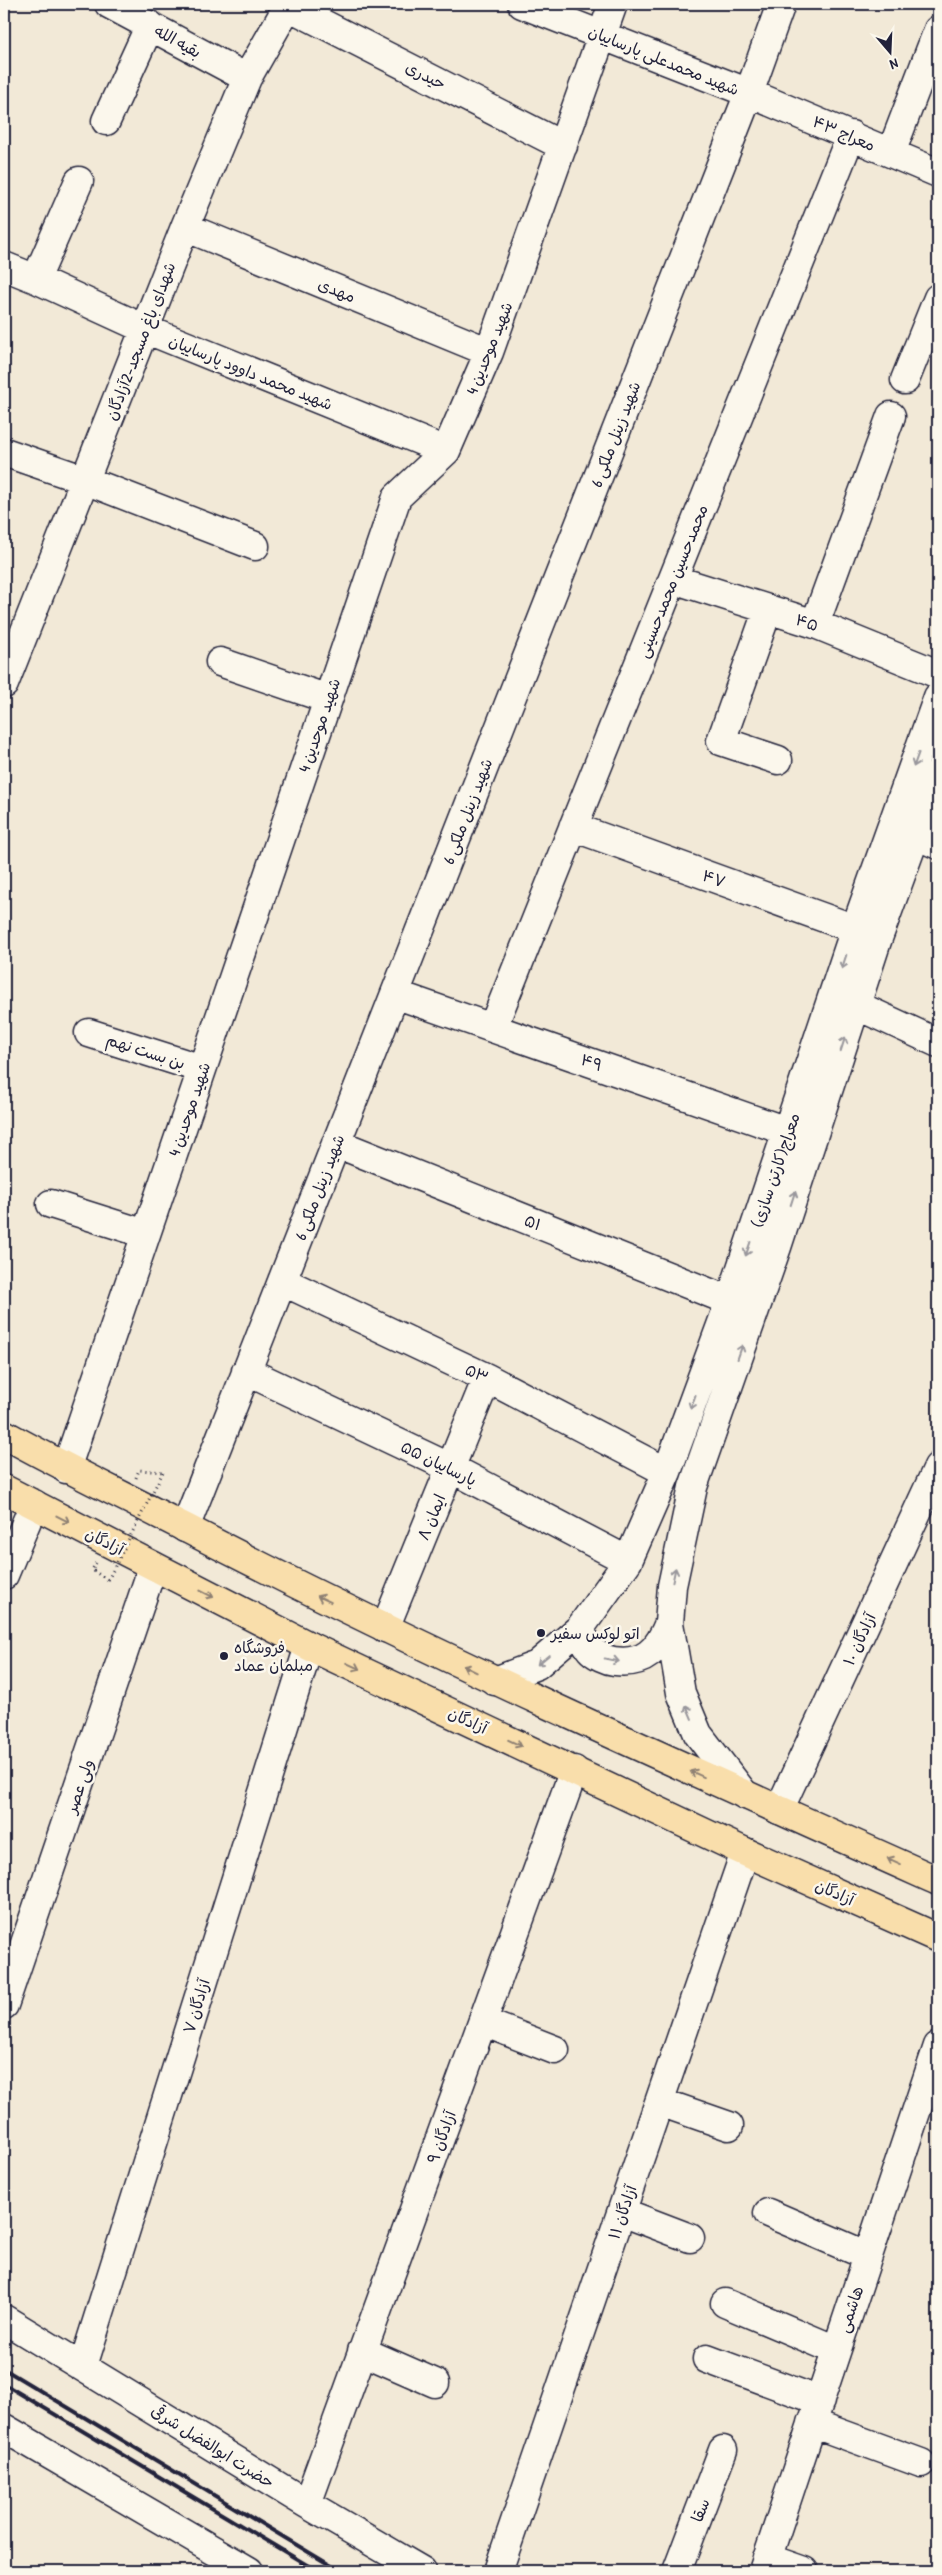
<svg xmlns="http://www.w3.org/2000/svg" width="942" height="2575" viewBox="0 0 942 2575" font-family="'Patrick Hand','Playpen Sans Arabic',sans-serif">
<rect width="100%" height="100%" fill="#f2e9d7"/>
<filter id="ink" filterUnits="userSpaceOnUse"><feTurbulence type="fractalNoise" baseFrequency=".02" numOctaves="2"/><feDisplacementMap in="SourceGraphic" scale="10" xChannelSelector="R" yChannelSelector="G"/><feConvolveMatrix kernelMatrix="1 2 1 2 8 2 1 2 1" color-interpolation-filters="sRGB"/></filter>
<g filter="url(#ink)">
<g fill="none" stroke-linecap="round" stroke-linejoin="round">
<g stroke="#22223b" stroke-width="31">
<path id="minor" d="M 109,4 L 247,78
M 522,4 L 749,93 L 938,173
M 288,6 L 563,146
M 106,121 L 150,25
M 891,153 L 938,30
M 185,227 L 489,352
M 4,266 L 36,279 L 145,329 L 446,451
M 36,279 L 79,181
M 905,380 L 938,298
M 4,452 L 85,480 L 255,546
M 673,579 L 815,624 L 938,674
M 768,609 L 721,741 L 778,760
M 815,624 L 891,416
M 220,662 L 328,699
M 4,684 L 185,227 L 247,78 L 289,4
M 573,827 L 855,929
M 916,835 L 938,845
M 395,994 L 789,1132
M 856,1005 L 938,1043
M 493,1027 L 851,135
M 89,1033 L 202,1069
M 336,1143 L 730,1301
M 51,1204 L 146,1234
M 282,1281 L 487,1378 L 667,1472
M 246,1371 L 451,1468 L 628,1561
M 66,1469 L 397,497 L 446,451 L 489,352 L 613,4
M 185,1528 L 749,93 L 781,4
M 4,1575 L 34,1504
M 385,1628 L 487,1378
M 580,1628 C 583,1634 585,1644 590,1649 C 595,1655 607,1660 614,1661 C 645,1665 658,1650 669,1623
M 495,1681 L 537,1665 L 580,1628 L 628,1561 L 667,1472 L 730,1301 L 855,929 L 938,697
M 745,1795 L 698,1734 L 681,1693 L 669,1623 L 672,1586 L 693,1487 L 777,1247 L 877,941 L 938,774
M 779,1810 L 938,1467
M 4,2005 L 153,1566
M 483,2022 L 555,2050
M 660,2102 L 729,2126
M 622,2212 L 690,2238
M 768,2213 L 868,2256
M 725,2303 L 836,2350
M 4,2319 L 307,2504 L 422,2571
M 362,2351 L 435,2383
M 707,2359 L 820,2401
M 83,2366 L 309,1646
M 812,2423 L 921,2463
M 4,2428 L 249,2571
M 307,2504 L 574,1770
M 767,2558 L 804,2571
M 498,2571 L 745,1852
M 677,2571 L 723,2450
M 763,2571 L 938,2046"/>
</g>
<g stroke="#22223b" stroke-width="31">
<path id="major" d="M 4,1434 C 63,1467 124,1496 184,1527 C 431,1655 685,1768 938,1881
M 4,1489 L 309,1646 L 745,1852 L 938,1938"/>
</g>
<path stroke="#22223b" stroke-width="3" stroke-dasharray="1 4" stroke-linecap="butt" d="M 136,1478 L 139,1470 L 163,1472
M 96,1563 L 92,1570 L 108,1580"/>
<use href="#minor" stroke="#fbf7ec" stroke-width="28"/>
<use href="#major" stroke="#f9deab" stroke-width="28"/>
<path stroke="#22223b" stroke-width="4" d="M 4,2369 L 340,2571
M 4,2384 L 317,2571"/>
<path stroke="#22223b" stroke-width="3" stroke-dasharray="1 4" stroke-linecap="butt" d="M 108,1580 L 163,1472"/>
</g>
<defs><path id="oneway-shaft" d="M-6 0H5M1.5-3L5.5 0L1.5 3" fill="none" stroke-width="1.6" stroke-linecap="round" stroke-linejoin="round" transform="scale(1.25)"/></defs>
<g stroke="#99979c">
<use href="#oneway-shaft" transform="translate(916 760) rotate(110)"/>
<use href="#oneway-shaft" transform="translate(844 962) rotate(108)"/>
<use href="#oneway-shaft" transform="translate(843 1044) rotate(-72)"/>
<use href="#oneway-shaft" transform="translate(793 1198) rotate(-72)"/>
<use href="#oneway-shaft" transform="translate(748 1249) rotate(109)"/>
<use href="#oneway-shaft" transform="translate(740 1352) rotate(-71)"/>
<use href="#oneway-shaft" transform="translate(693 1402) rotate(110)"/>
<use href="#oneway-shaft" transform="translate(674 1575) rotate(-78)"/>
<use href="#oneway-shaft" transform="translate(543 1660) rotate(140)"/>
<use href="#oneway-shaft" transform="translate(612 1660) rotate(12)"/>
<use href="#oneway-shaft" transform="translate(689 1712) rotate(-113)"/>
</g>
<g stroke="#8e8073">
<use href="#oneway-shaft" transform="translate(63 1519) rotate(27)"/>
<use href="#oneway-shaft" transform="translate(207 1594) rotate(27)"/>
<use href="#oneway-shaft" transform="translate(324 1599) rotate(-155)"/>
<use href="#oneway-shaft" transform="translate(353 1666) rotate(25)"/>
<use href="#oneway-shaft" transform="translate(470 1669) rotate(-154)"/>
<use href="#oneway-shaft" transform="translate(515 1743) rotate(25)"/>
<use href="#oneway-shaft" transform="translate(697 1774) rotate(-156)"/>
<use href="#oneway-shaft" transform="translate(894 1861) rotate(-156)"/>
</g>
</g>
<g fill="#22223b" stroke="#fbf7ec" stroke-width="2">
<circle cx="541" cy="1633" r="5"/>
<circle cx="224" cy="1656" r="5"/>
</g>
<g text-anchor="middle" stroke-width="5" stroke-linejoin="round" paint-order="stroke">
<g font-size="16" fill="#22223b" stroke="#fbf7ec">
<text transform="translate(178 41) rotate(29)" y="6">بقیه الله</text>
<text transform="translate(664 60) rotate(22)" y="6">شهید محمدعلی پارساییان</text>
<text transform="translate(426 75) rotate(27)" y="6">حیدری</text>
<text transform="translate(844 133) rotate(23)" y="6">معراج ۴۳</text>
<text transform="translate(337 290) rotate(22)" y="6">مهدی</text>
<text transform="translate(140 341) rotate(-69)" y="6">شهدای‌ باغ مسجد-2آزادگان</text>
<text transform="translate(489 348) rotate(-68)" y="6">4 شهید موحدین</text>
<text transform="translate(251 372) rotate(22)" y="6">شهید محمد داوود پارساییان</text>
<text transform="translate(615 434) rotate(-69)" y="6">6 شهید زینل ملکی</text>
<text transform="translate(672 581) rotate(-68)" y="6">محمدحسین محمدحسینی</text>
<text transform="translate(807 622) rotate(19)" y="6">۴۵</text>
<text transform="translate(319 725) rotate(-71)" y="6">4 شهید موحدین</text>
<text transform="translate(467 811) rotate(-69)" y="6">6 شهید زینل ملکی</text>
<text transform="translate(714 878) rotate(20)" y="6">۴۷</text>
<text transform="translate(146 1051) rotate(18)" y="6">بن بست نهم</text>
<text transform="translate(592 1062) rotate(19)" y="6">۴۹</text>
<text transform="translate(189 1109) rotate(-71)" y="6">4 شهید موحدین</text>
<text transform="translate(775 1170) rotate(-71)" y="6">معراج(کارتن سازی)</text>
<text transform="translate(319 1187) rotate(-69)" y="6">6 شهید زینل ملکی</text>
<text transform="translate(533 1222) rotate(22)" y="6">۵۱</text>
<text transform="translate(477 1373) rotate(26)" y="6">۵۳</text>
<text transform="translate(439 1463) rotate(26)" y="6">پارساییان ۵۵</text>
<text transform="translate(431 1517) rotate(-67)" y="6">۸ ایمان</text>
<text transform="translate(105 1541) rotate(27)" y="6">آزادگان</text>
<text transform="translate(859 1639) rotate(-65)" y="6">۱۰ آزادگان</text>
<text transform="translate(468 1720) rotate(25)" y="6">آزادگان</text>
<text transform="translate(79 1786) rotate(-71)" y="6">ولی عصر</text>
<text transform="translate(835 1892) rotate(24)" y="6">آزادگان</text>
<text transform="translate(196 2006) rotate(-73)" y="6">۷ آزادگان</text>
<text transform="translate(441 2137) rotate(-70)" y="6">۹ آزادگان</text>
<text transform="translate(622 2212) rotate(-71)" y="6">۱۱ آزادگان</text>
<text transform="translate(850 2309) rotate(-71)" y="6">هاشمی</text>
<text transform="translate(213 2446) rotate(32)" y="6">حضرت ابوالفضل شرقی</text>
<text transform="translate(700 2510) rotate(-69)" y="6">سقا</text>
</g>
<g font-size="16" fill="#22223b" stroke="#fbf7ec" text-anchor="start">
<text x="551" y="1639">اتو لوکس سفیر</text>
<text x="234" y="1653">فروشگاه<tspan x="234" dy="18">مبلمان عماد</tspan></text>
</g>
</g>
<rect width="942" height="2575" fill="none" stroke="#fbf7ec" stroke-width="20"/>
<rect x="10" y="10" width="922" height="2555" fill="none" stroke="#22223b" stroke-width="2" filter="url(#ink)"/>
<g transform="translate(890 52) rotate(161)" stroke="#fbf7ec" stroke-width="4" paint-order="stroke">
<path d="M0-4L9 19L0 12L-9 19Z" fill="#22223b"/>
<text y="-8" font-size="14" font-weight="bold" text-anchor="middle" fill="#22223b">N</text>
</g>
</svg>
